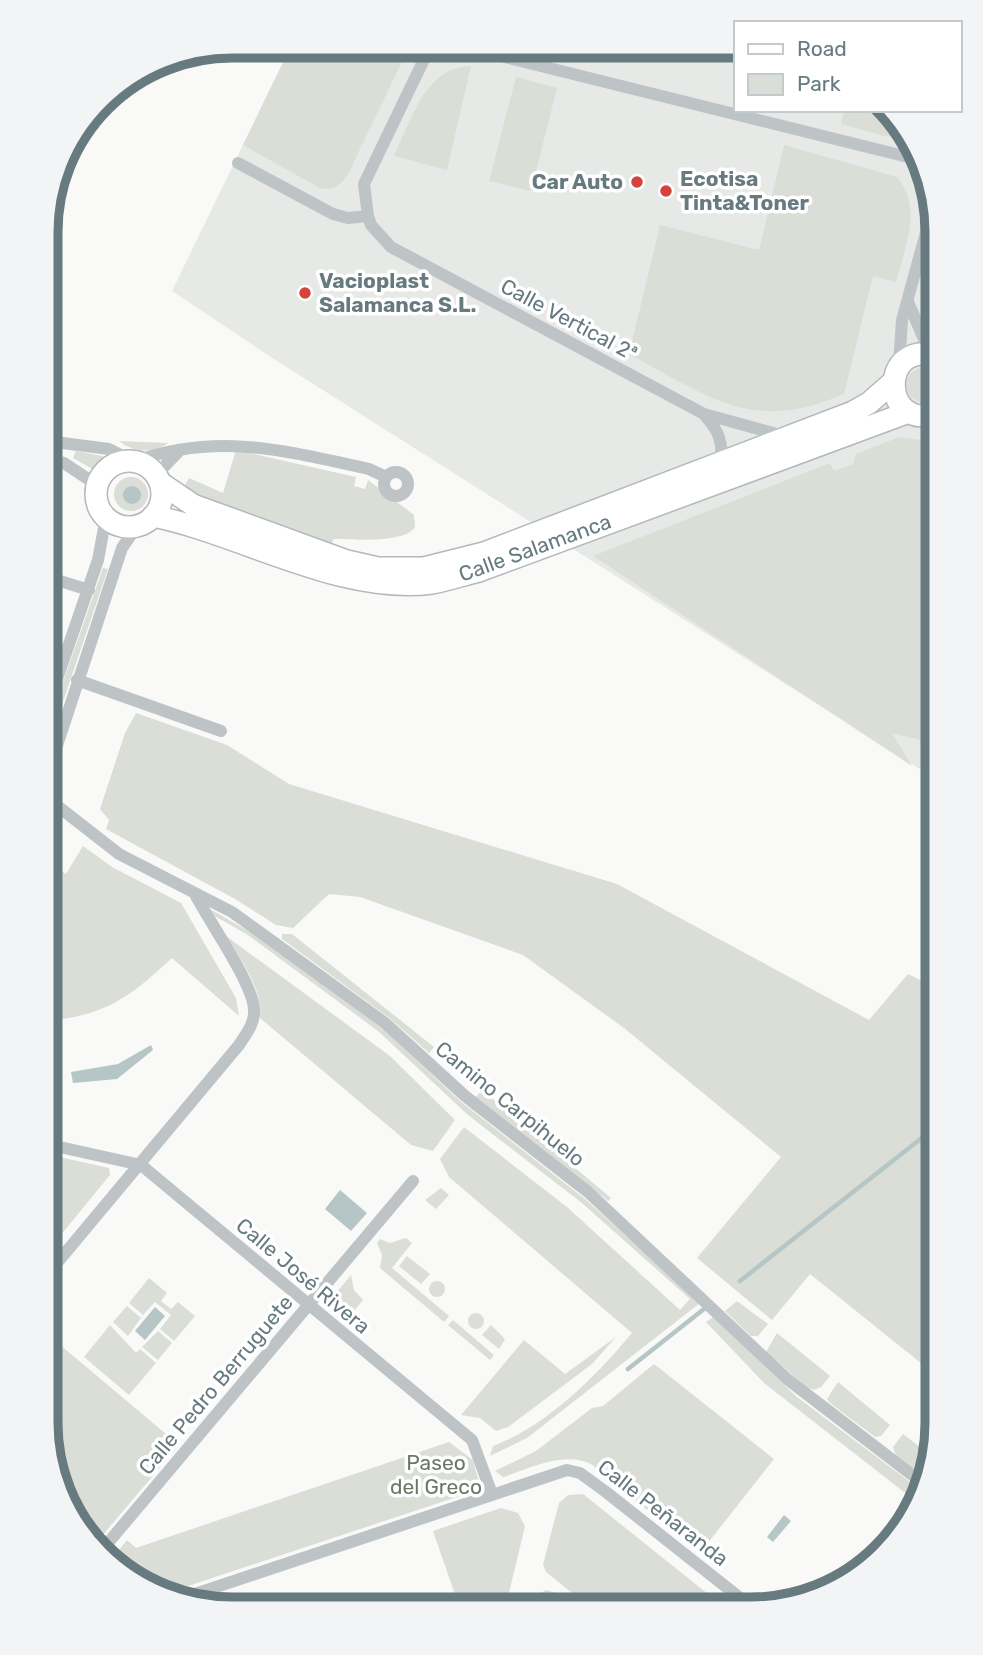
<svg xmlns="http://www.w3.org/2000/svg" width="983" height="1655" viewBox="0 0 983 1655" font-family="Rubik,sans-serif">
<rect width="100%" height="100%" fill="#f9f9f7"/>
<path fill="#e7e9e7" d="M 291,46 L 736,49 L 736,110 L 885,110 L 924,161 L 937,231 L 937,780 L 274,359 L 172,291 Z"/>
<path fill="#daded7" d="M 291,46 L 409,47 L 349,172 C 342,184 335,192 320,188 L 243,145 Z
M 471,66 L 447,170 L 394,156 C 411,122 425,66 471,66 Z
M 516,77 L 557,88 L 531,191 L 489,181 Z
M 844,110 L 885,110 L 906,137 L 884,136 L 841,124 Z
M 784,145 L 897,177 C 923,209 905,246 896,282 L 873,276 L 844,394 C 752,434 709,397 629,354 L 660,225 L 759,250 Z
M906 385a17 17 0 1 1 34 0a17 17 0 1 1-34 0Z
M 899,437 L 927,441 L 937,438 L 937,744 L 892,733 L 912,766 L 593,556 L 830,463 L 834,471 L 853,464 L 856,454 Z
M 119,441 L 168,443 C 155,454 131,452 119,441 Z
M 236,450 L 356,477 L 354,486 L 365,489 L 368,480 L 414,515 L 415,527 C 404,544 353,539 334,539 L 331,544 L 199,497 L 185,485 L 189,478 L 223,493 Z
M 76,451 L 107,457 L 94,470 L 73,458 Z
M114 494a17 17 0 1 1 34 0a17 17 0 1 1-34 0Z
M 103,568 L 108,569 L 49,743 L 46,730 Z
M 136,713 L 227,745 L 289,784 L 617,884 L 869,1020 L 908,974 L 937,988 L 937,1376 L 810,1274 L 772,1320 L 697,1258 L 781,1157 L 624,1028 L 523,955 L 360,897 L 329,894 L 293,928 L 276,925 L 235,899 L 106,829 L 109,820 L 100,809 L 125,733 Z
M 83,846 L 112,867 L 181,903 L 236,998 L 239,1016 L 172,958 C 130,997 105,1016 46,1021 L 46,872 L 58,869 L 66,874 Z
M 212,910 L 253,934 L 383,1029 L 460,1101 L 585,1199 L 700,1303 L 527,1438 L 490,1456 L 493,1446 C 548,1425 595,1377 632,1333 L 449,1177 L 440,1159 L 464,1127 L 567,1207 L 680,1310 L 690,1299 L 582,1203 L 468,1115 L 378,1031 L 248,935 L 213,915 Z
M 282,934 L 292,934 L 434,1047 L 429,1053 L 392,1020 L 282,939 Z
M 226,936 L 390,1056 L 455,1120 L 433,1151 L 411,1145 L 260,1018 C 263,988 241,961 226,936 Z
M 482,1090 L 611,1198 L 608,1201 L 476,1097 Z
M 46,1154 L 109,1168 L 110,1175 L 46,1253 Z
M 441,1188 L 449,1195 L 436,1209 L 425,1200 Z
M 406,1238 L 412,1243 L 392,1268 L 449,1316 L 444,1322 L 380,1268 L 382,1255 L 377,1243 L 380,1239 L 390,1243 Z
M 407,1256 L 430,1274 L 421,1284 L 399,1266 Z
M 351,1275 L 354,1290 L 363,1300 L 347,1320 L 332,1307 L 332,1298 Z
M 149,1278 L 167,1293 L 161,1301 L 171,1309 L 178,1302 L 195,1316 L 174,1341 L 160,1329 L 171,1315 L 155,1302 L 143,1315 L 129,1303 Z
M429 1289a8 8 0 1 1 16 0a8 8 0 1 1-16 0Z
M 737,1301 L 768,1324 L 758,1336 L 751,1336 L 725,1311 Z
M 127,1306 L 141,1318 L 128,1336 L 113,1322 Z
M468 1321a8 8 0 1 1 16 0a8 8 0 1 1-16 0Z
M 713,1317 L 797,1397 L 918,1488 L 913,1499 L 764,1383 L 706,1322 Z
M 453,1320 L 494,1355 L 490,1360 L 448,1325 Z
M 110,1325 L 136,1353 L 140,1349 L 156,1363 L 129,1395 L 84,1357 Z
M 491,1325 L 505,1339 L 499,1349 L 482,1335 Z
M 158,1331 L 172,1343 L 158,1360 L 142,1347 Z
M 46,1333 L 179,1445 L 96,1543 L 59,1494 L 46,1424 Z
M 777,1333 L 830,1376 L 821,1387 L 814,1390 L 806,1387 L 766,1352 Z
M 616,1337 L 592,1364 L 508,1427 L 496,1431 L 480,1418 L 461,1415 L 524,1340 L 565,1374 Z
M 654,1364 L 774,1459 L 700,1553 L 591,1464 C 563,1451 531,1468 503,1477 L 495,1471 L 536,1451 L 592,1408 L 603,1406 Z
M 838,1382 L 890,1425 L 881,1436 L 875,1437 L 830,1403 L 827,1399 Z
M 903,1434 L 930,1455 L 923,1475 L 896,1456 L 893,1447 Z
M 449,1442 L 473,1460 L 481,1489 L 170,1592 L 118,1571 L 110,1561 L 127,1540 L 136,1548 Z
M 583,1494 L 723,1606 L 720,1609 L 592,1609 L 546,1572 L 543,1565 L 559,1503 L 568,1495 Z
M 501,1508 L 518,1513 L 525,1526 L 509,1593 L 460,1609 L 433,1531 Z
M 546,1590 L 563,1595 L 579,1609 L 532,1609 L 534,1597 Z"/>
<path fill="#b6c5c6" d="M123 495a9 9 0 1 1 18 0a9 9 0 1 1-18 0Z
M 151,1045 L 153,1050 L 117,1079 L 73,1083 L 71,1072 L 118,1064 Z
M 340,1190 L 367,1213 L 351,1231 L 325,1209 Z
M 155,1307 L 165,1316 L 145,1340 L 135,1331 Z
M 784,1515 L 791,1521 L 773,1542 L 767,1537 Z"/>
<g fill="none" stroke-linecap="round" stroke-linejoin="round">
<path stroke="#b6c5c6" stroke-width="4.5" d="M 740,1281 L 937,1126
M 628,1369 L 704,1309"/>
<g stroke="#b2b9bb" stroke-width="24">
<path id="primary" d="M 937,413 C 882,433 878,339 937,356
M96 494a33 33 0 1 1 66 0a33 33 0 1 1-66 0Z
M 162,484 L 193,505 L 347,561 L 378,568 L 424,568 L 484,553 L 853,412 L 869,403 L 893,382
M 153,516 C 242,534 340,595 432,583 C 448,580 463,575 479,571 L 909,412"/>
</g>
<path stroke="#bec4c6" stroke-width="12" d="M 464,47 L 924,161
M 238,163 L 333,214 L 348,218 L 368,216 L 371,225 L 391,247 L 704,414 L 784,436
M 368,216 L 364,184 L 430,47
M 908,302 L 924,339 L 937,356
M 899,366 L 902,320 L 933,207
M 706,417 C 719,431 723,443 721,462
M 47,441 L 109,449 L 133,461
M 47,458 L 64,463 L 97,485
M 136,461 C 219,432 286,451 369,469 L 386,477
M384 484a12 12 0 1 1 24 0a12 12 0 1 1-24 0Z
M 156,475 L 180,450
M 47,577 L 89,590
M 77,680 L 221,731
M 46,711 L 98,560 L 106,517
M 48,773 L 122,548 L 137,526
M 46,797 L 119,854 L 232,912 L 385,1023 L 465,1096 L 588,1192 L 787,1379 L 920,1481
M 46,1144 L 141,1165 L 472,1440 L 492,1494
M 46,1276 L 239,1045 C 246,1034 255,1023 254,1010 C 254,985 209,921 196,896
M 102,1550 L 413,1181
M 183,1598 L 567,1470 L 580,1473 L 606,1492 L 754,1609"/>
<use href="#primary" stroke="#fff" stroke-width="21"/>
</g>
<g fill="#d4443d" stroke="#fff" stroke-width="2.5">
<circle cx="637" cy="182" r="7"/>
<circle cx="666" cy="191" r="7"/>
<circle cx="305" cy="293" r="7"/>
</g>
<g text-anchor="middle" stroke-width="7" stroke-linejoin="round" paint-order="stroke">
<g font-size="21" font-weight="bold" fill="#667a7f" stroke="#fff" text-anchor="start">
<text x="680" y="186">Ecotisa<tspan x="680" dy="24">Tinta&amp;Toner</tspan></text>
<text x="623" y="189" text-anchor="end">Car Auto</text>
<text x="319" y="288">Vacioplast<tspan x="319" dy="24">Salamanca S.L.</tspan></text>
</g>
<g font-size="21" fill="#667a7f" stroke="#fff">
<text transform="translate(569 320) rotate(28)" y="7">Calle Vertical 2ª</text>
<text transform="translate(535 548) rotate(-20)" y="7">Calle Salamanca</text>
<text transform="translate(510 1104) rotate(39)" y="7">Camino Carpihuelo</text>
<text transform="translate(303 1276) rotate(40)" y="7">Calle José Rivera</text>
<text transform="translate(216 1385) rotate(-50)" y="7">Calle Pedro Berruguete</text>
<text transform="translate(663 1513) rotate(38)" y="7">Calle Peñaranda</text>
</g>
<g font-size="21" fill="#6c7865" stroke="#fff">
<text x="436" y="1470">Paseo<tspan x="436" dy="24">del Greco</tspan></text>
</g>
</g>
<path d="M0 0H983V1655H0ZM232 58H751A174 174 0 0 1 925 232V1423A174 174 0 0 1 751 1597H232A174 174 0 0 1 58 1423V232A174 174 0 0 1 232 58Z" fill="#f3f4f5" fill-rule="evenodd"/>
<path fill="none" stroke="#667a7f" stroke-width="9" d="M232 58H751A174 174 0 0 1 925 232V1423A174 174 0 0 1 751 1597H232A174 174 0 0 1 58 1423V232A174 174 0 0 1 232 58Z"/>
<rect x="734" y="21" width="228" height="91" fill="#ffffff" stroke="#c2cacc" stroke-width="2"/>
<rect x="748" y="44" width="35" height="10" fill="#ffffff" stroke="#c2cacc" stroke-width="2"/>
<text x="797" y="56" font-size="21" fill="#667a7f">Road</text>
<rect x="748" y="74" width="35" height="21" fill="#daded7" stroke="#c2cacc" stroke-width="2"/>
<text x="797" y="91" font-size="21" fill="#667a7f">Park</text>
</svg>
